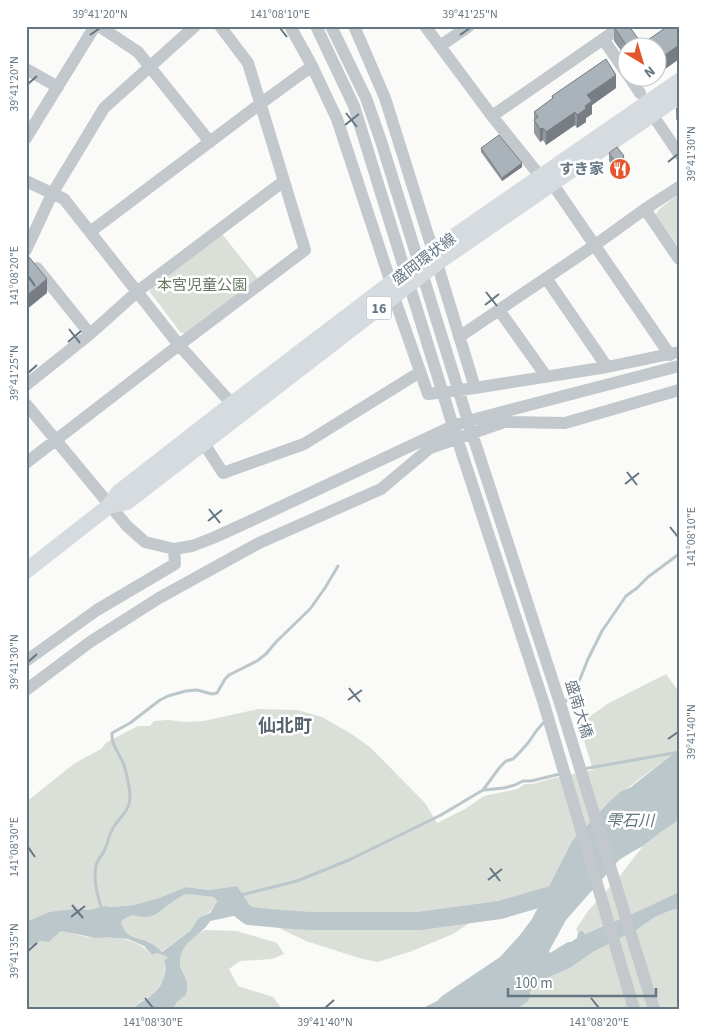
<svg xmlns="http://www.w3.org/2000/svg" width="705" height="1035" viewBox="0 0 705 1035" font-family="'Source Sans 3','Noto Sans JP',sans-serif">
<rect width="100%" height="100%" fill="#fafaf8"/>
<path fill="#dadfd7" d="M 679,194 L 679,247 L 656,215 L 658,210 Z
M 222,234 L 258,279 L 187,333 L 181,333 L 150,292 L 151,288 Z
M 666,674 L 679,692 L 679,749 L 608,803 L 572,841 L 541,901 L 502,913 L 480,916 L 453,934 L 412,951 L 378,962 L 359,958 L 306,941 L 275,926 L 253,918 L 262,912 L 252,913 L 248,911 L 248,902 L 237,886 L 209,890 L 186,887 L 159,898 L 134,905 L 112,907 L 105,906 L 89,910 L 74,909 L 63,910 L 49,912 L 26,922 L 26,802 L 75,763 L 101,749 L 107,742 L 138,726 L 150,726 L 154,721 L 168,720 L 186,722 L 204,721 L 258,709 L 297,710 L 322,717 L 350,733 L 371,748 L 425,803 L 437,823 L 465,809 L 484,796 L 517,789 L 525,784 L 532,784 L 554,778 L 593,770 L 579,724 L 609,703 Z
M 679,820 L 679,892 L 643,909 L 585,934 L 582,930 L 578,933 L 576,929 L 588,911 L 619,877 L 643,846 L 661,832 Z
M 185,894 L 214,897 L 217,901 C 211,915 197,919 190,931 L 161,952 C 159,950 156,946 152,944 C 139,936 127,942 121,922 L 129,915 L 149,916 L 160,912 L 172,902 Z
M 679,908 L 679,1009 L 517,1009 L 523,1005 L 529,999 L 531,990 L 533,986 L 542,980 L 570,968 L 593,952 L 636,930 L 655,917 L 669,911 Z
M 205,930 L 237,931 L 277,943 L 284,954 L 272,959 L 240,961 L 229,969 L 238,986 L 273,997 L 282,1009 L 173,1009 L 177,1002 L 186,995 C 187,991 188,986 187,983 C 186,978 183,973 181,968 C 176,950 192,938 205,930 Z
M 61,931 C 71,932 79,936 89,937 C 96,938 102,936 109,937 C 126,939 139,941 152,955 L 157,953 L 168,957 L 164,961 L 165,972 L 164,978 L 159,986 L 153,995 L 139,1002 L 134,1009 L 26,1009 L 26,947 L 35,945 L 40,941 L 49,942 Z"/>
<path fill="#bbc7cb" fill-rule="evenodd" d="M 679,749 L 679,820 L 661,832 L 643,846 L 632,852 L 619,860 L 566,920 L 549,951 L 550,953 L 568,942 L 571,942 L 577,938 L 578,933 L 582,930 L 585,934 L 643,909 L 679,892 L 679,908 L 669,911 L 655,917 L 636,930 L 593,952 L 570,968 L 542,980 L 533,986 L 531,990 L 529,999 L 527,1002 L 517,1009 L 421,1009 L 437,1001 L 442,996 L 500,957 L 520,935 L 532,919 L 572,841 L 608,803 L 620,792 L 631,787 Z
M 237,886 L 248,902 L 249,905 L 247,909 L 248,911 L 252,913 L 261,911 L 262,912 L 253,918 L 251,922 L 248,920 L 243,914 L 210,921 C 202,936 181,941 180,961 C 179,969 186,976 187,983 C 188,987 187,991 186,995 L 177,1002 L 173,1009 L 134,1009 C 141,999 146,1001 153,994 C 158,990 164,980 165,973 C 166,969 165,965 164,961 L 168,957 L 157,953 L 152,955 L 144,946 L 128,939 L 114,938 L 108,937 L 96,938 L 61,931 L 49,942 L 40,941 L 35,945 L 26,947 L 26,922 L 49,912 L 63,910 L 74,909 L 89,910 L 105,906 L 112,907 L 134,905 L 159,898 L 186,887 L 209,890 ZM 185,894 L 214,897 L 217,901 C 216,904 212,910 210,913 L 199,918 L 190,931 L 162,952 C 159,950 156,946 152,944 C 140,936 127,942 121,922 C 134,909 136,920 151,916 C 159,914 164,908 171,903 C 175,900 180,897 185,894 Z"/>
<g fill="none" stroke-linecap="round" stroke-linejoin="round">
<path stroke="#bbc7cb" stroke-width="3" d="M 564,703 L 571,695 L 580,679 L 588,659 L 602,631 L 626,596 L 637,588 L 648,577 L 679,554
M 583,769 L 679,752
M 484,790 L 504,788 L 515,785 L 523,781 L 531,781 L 560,774
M 241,895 L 297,881 L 349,860 L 441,815 L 483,790 L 500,767 L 506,761 L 513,759 L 519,753 L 528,743 L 537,730 L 545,721
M 102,911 C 98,896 93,881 96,866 C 97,859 103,855 105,849 C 108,842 109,835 113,828 C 119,818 129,811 130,799 C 130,788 127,775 124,765 C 120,754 111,745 112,733 L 130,723 L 160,700 L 168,696 L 186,691 L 197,690 L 212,694 L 217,693 L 225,679 L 229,675 L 257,661 L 266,654 L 276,642 L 310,609 L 325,588 L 338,566"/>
<path stroke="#bbc7cb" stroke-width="18" d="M 236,906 L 249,916 L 281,919 L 310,921 L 419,921 L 500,910 L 565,891"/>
<path stroke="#c3c8cc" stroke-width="12" d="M 99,26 L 138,52 L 210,142
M 290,26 L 312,66 L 337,119 L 391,283
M 316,26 L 354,106 L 453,426 L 544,704 L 634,1009
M 331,26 L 366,98 L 381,141 L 468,421 L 559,700 L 654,1009
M 354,26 L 385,98 L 433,251
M 425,26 L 492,116
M 603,39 L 628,75
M 440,46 L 469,26
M 26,69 L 58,87
M 630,78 L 640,93
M 648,108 L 679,154
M 26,138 L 95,26
M 540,176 L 492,116 L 622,26
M 26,181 L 64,199 L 179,345 L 232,404
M 552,183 L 670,355
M 645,209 L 679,259
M 90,232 L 260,104 L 312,66
M 26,250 L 52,194 L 104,108 L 195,26
M 437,263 L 475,388
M 37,268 L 90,334
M 546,278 L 607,367
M 394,297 L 428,394 L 475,388 L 607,367 L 679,352
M 499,310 L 546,376
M 459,337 L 595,245 L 645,209 L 679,187
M 26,385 L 90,334 L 138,291 L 284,181
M 26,404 L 127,526 L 145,542 L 174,549 L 192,546 L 213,538 L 261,516 L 453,426 L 468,421 L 679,366
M 203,442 L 223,473 L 304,444 L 420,372
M 26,463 L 179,345 L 305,250 L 248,63 L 220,26
M 26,661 L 97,610 L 175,564 L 174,549
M 26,690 L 90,642 L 159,598 L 259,543 L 381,489 L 430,448 L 504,422 L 565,423 L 679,390"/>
<path stroke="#d6dbdf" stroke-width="16" d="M 109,506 L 127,502 L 437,263 L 679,96
M 26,571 L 109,506 L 119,492 L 232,404 L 433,251 L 679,81"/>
</g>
<path fill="#929a9f" d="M 679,26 L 679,59 L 658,74 L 658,48 L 628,48 L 628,60 L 614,41 L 614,27 L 642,44 Z
M 639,78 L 652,78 L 644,84 Z
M 616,88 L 592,105 L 592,114 L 586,118 L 586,122 L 577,128 L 575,125 L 546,145 L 543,140 L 540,142 L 534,133 L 534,112 L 552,99 L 552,96 Z
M 679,107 L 679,124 L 676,119 L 676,109 Z
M 481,148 L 522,167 L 502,181 L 481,152 Z
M 609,153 L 624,159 L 629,174 L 622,179 L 609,161 Z"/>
<path fill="#777d82" d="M 679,45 L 679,59 L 658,74 L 658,60 Z
M 616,75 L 616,88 L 592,105 L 592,114 L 586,118 L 586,122 L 577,128 L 577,115 L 585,106 L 587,95 Z
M 644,78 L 652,78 L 644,84 Z
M 575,112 L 575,125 L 546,145 L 546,132 Z
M 543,128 L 543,140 L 540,142 L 540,129 Z
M 522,163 L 522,167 L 502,181 L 502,178 Z
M 629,166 L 629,174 L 622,179 L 622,172 Z
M 47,279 L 47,293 L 26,310 L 26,296 Z"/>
<path fill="#aab3b9" stroke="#777d82" d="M 616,26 L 629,26 L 642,44 L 668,26 L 679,26 L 679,45 L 658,60 L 658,48 L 628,48 L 614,27 Z
M 606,59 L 616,75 L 587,95 L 592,101 L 585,106 L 586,109 L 577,115 L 575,112 L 546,132 L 543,128 L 540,129 L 534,120 L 538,117 L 534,112 L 553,98 L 552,96 Z
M 679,107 L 679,113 L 676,109 Z
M 499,135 L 522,163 L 502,178 L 481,148 Z
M 617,147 L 624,156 L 623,157 L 629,166 L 622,172 L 609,153 Z
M 29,257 L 47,279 L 26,296 L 26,259 Z"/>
<path fill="none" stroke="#657683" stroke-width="2" d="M 280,28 L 287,37M 90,35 L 100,28M 460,35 L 470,28M 28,84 L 37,76M 346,113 L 357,127M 345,125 L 359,114M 668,162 L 678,154M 28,276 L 35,286M 486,292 L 497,306M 485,305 L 499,294M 69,329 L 80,343M 68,342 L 81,331M 28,373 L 37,365M 627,472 L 637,485M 625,484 L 639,473M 209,509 L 220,523M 208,521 L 222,510M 670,527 L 678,537M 28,662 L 37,654M 349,688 L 360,702M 348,700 L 362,690M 668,739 L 678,732M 28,847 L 35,857M 490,868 L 500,881M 488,880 L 502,869M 72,905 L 83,918M 71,917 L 85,906M 28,951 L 37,943M 145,998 L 153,1008M 591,998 L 599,1008M 325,1008 L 334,1000"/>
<defs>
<g id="restaurant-disc" transform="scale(1.125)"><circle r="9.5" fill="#e4572e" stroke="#fff"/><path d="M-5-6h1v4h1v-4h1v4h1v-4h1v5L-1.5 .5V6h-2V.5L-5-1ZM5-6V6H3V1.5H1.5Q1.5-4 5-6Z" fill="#fff"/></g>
</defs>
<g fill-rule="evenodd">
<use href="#restaurant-disc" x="620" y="169"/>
</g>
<g text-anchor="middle" stroke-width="5" stroke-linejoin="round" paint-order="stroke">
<rect fill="#fff" stroke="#939fa8" stroke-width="1" x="366.5" y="296.5" width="25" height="23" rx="4"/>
<g font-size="14" font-weight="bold" fill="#657683">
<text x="379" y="313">16</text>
</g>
<g font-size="15" font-weight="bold" fill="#657683" stroke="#fff" text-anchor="end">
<text x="604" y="174">すき家</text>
</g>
<g font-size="15" fill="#657683" stroke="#fff">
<text transform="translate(424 259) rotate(-37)" y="5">盛岡環状線</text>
<text transform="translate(579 709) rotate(73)" y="5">盛南大橋</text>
</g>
<g font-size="15" fill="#687a64" stroke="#fff">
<text x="202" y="290">本宮児童公園</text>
</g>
<g font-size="16" font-style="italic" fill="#60757c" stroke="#fff">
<text x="630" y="826">雫石川</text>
</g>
<g font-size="18" font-weight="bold" fill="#57646e" stroke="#fff">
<text x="285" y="732">仙北町</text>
</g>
</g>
<rect width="705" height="1035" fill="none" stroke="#ffffff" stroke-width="55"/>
<g transform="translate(642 62) rotate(142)"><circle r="24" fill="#ffffff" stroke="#c1c8cd"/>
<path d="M0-4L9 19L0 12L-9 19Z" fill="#e4572e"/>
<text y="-8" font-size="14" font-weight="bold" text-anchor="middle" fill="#657683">N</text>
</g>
<path d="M508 988v8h148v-8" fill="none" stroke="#657683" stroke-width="2.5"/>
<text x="515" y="988" font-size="15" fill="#657683" stroke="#ffffff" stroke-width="4" paint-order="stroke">100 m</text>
<rect x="28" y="28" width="650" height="980" fill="none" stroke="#657683" stroke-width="2"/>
<g font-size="12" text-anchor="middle" fill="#657683">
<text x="100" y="18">39°41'20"N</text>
<text x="280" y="18">141°08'10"E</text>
<text x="470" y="18">39°41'25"N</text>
<text transform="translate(14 84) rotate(-90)" y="4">39°41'20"N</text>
<text transform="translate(691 154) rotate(-90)" y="4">39°41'30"N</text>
<text transform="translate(14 276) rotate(-90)" y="4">141°08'20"E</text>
<text transform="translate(14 373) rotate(-90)" y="4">39°41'25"N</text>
<text transform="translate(691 537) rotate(-90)" y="4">141°08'10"E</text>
<text transform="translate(14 662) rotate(-90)" y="4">39°41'30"N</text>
<text transform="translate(691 732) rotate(-90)" y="4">39°41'40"N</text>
<text transform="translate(14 847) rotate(-90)" y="4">141°08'30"E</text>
<text transform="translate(14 951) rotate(-90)" y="4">39°41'35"N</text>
<text x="153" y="1026">141°08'30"E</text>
<text x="325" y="1026">39°41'40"N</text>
<text x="599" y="1026">141°08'20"E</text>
</g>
</svg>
